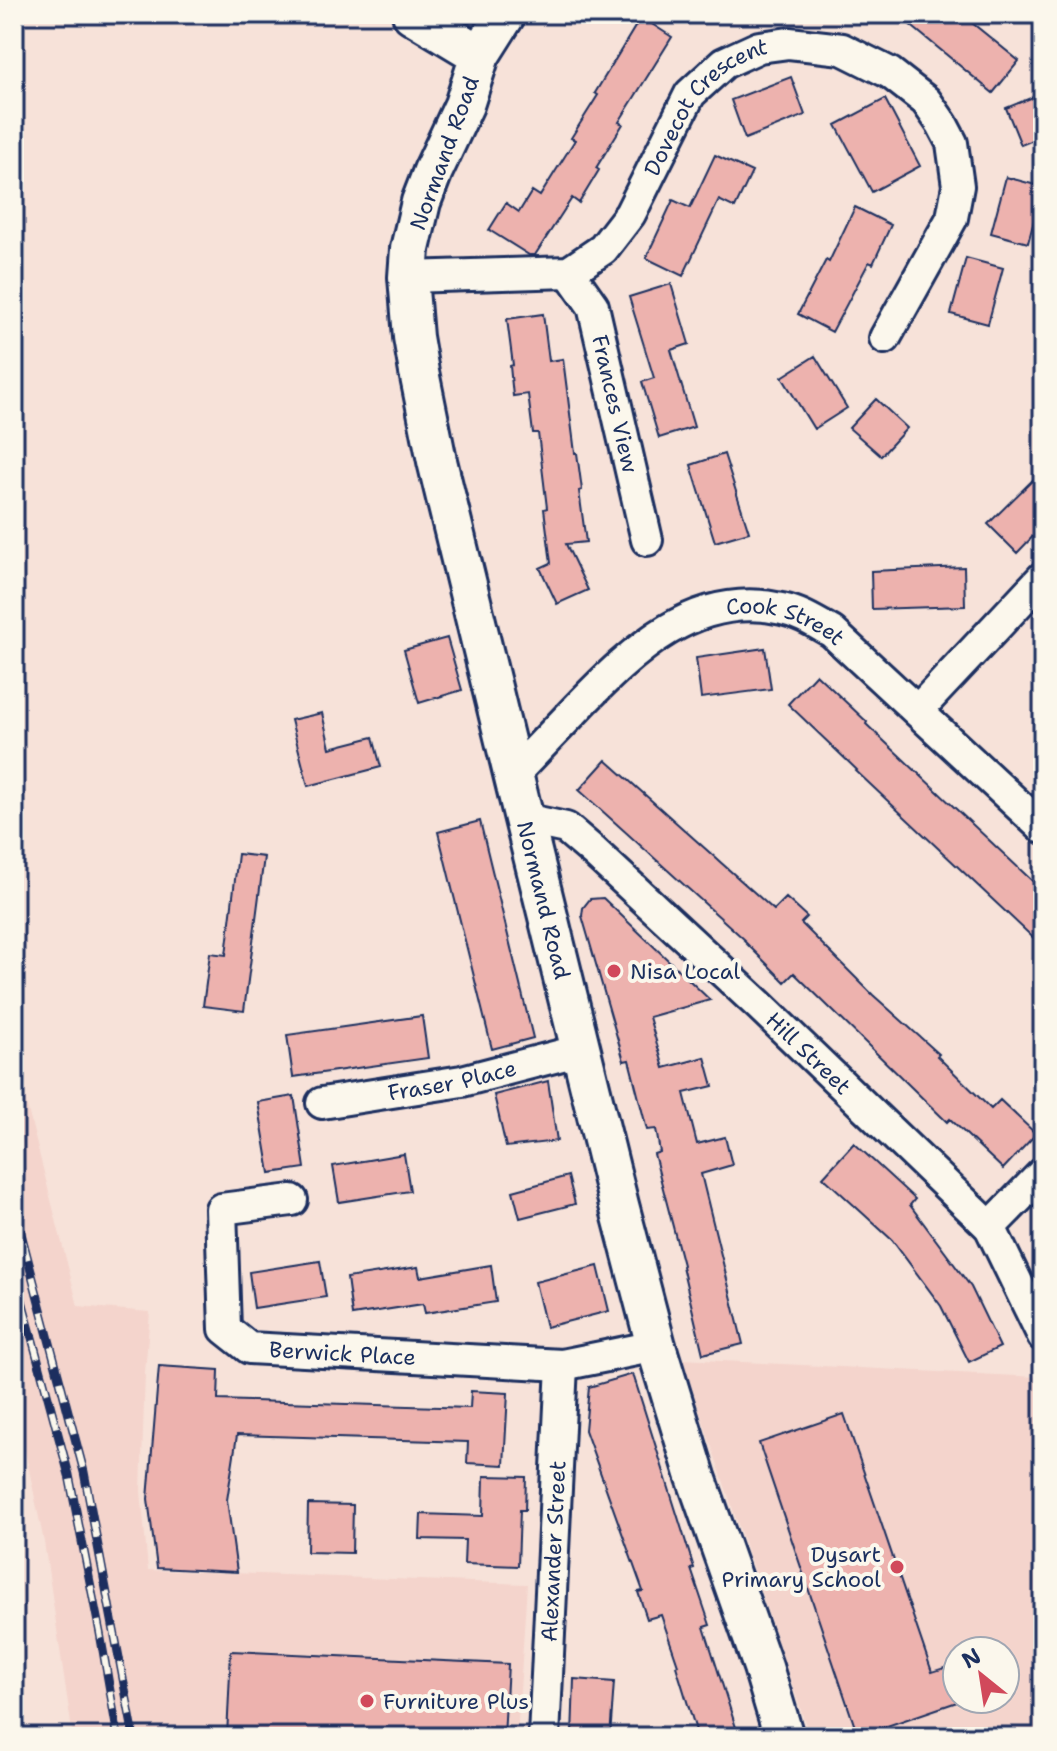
<svg xmlns="http://www.w3.org/2000/svg" width="1057" height="1751" viewBox="0 0 1057 1751" font-family="'Shantell Sans',sans-serif">
<rect width="100%" height="100%" fill="#f7e2d9"/>
<filter id="ink" filterUnits="userSpaceOnUse"><feTurbulence type="fractalNoise" baseFrequency=".0125" numOctaves="2"/><feDisplacementMap in="SourceGraphic" scale="16" xChannelSelector="R" yChannelSelector="G"/><feConvolveMatrix kernelMatrix="1 2 1 2 8 2 1 2 1" color-interpolation-filters="sRGB"/></filter>
<g filter="url(#ink)">
<path fill="#f4d4cc" fill-rule="evenodd" d="M 14,1069 L 25,1098 L 78,1306 L 150,1312 L 145,1373 L 141,1491 L 148,1570 L 527,1584 L 517,1737 L 73,1737 L 44,1542 L 14,1397 Z
M 682,1359 L 1039,1377 L 1043,1385 L 1043,1737 L 810,1737 ZM 957,1651 L 1005,1651 L 1005,1699 L 957,1699 Z"/>
<path fill="#edb2ae" stroke="#1b2f5e" stroke-width="2" d="M 897,14 L 961,14 L 1019,61 L 993,93 Z
M 641,17 L 672,37 L 619,122 L 623,124 L 596,168 L 599,170 L 579,203 L 572,198 L 535,255 L 529,255 L 489,230 L 506,203 L 519,212 L 532,191 L 540,196 L 575,140 L 571,138 L 598,95 L 595,93 Z
M 791,77 L 805,115 L 745,139 L 731,100 Z
M 1043,93 L 1043,136 L 1021,145 L 1006,108 Z
M 885,99 L 920,166 L 872,192 L 836,125 Z
M 715,155 L 752,172 L 735,208 L 719,200 L 683,276 L 646,258 L 673,200 L 690,208 Z
M 1006,177 L 1043,187 L 1028,243 L 991,233 Z
M 855,207 L 891,225 L 873,264 L 869,262 L 832,332 L 798,314 L 826,260 L 829,262 Z
M 966,258 L 1003,268 L 988,324 L 951,314 Z
M 671,284 L 689,344 L 671,350 L 694,427 L 659,438 L 642,382 L 654,378 L 629,297 Z
M 543,314 L 549,361 L 563,359 L 575,453 L 577,453 L 582,490 L 579,491 L 586,542 L 566,544 L 588,590 L 557,604 L 540,568 L 551,563 L 544,509 L 547,508 L 538,433 L 533,433 L 528,394 L 513,396 L 510,366 L 513,365 L 507,319 Z
M 815,356 L 847,408 L 814,429 L 782,377 Z
M 876,399 L 907,428 L 881,456 L 849,428 Z
M 724,454 L 749,532 L 715,542 L 691,465 Z
M 1043,470 L 1043,526 L 1017,553 L 988,524 Z
M 964,567 L 965,606 L 872,609 L 871,571 Z
M 447,638 L 462,690 L 419,703 L 404,650 Z
M 765,648 L 771,689 L 701,698 L 696,658 Z
M 816,674 L 867,722 L 866,724 L 1043,891 L 1043,947 L 856,771 L 857,770 L 788,704 Z
M 322,713 L 330,748 L 373,737 L 381,767 L 308,786 L 291,720 Z
M 606,760 L 774,910 L 786,898 L 807,917 L 801,923 L 873,995 L 939,1054 L 937,1056 L 991,1109 L 1000,1100 L 1036,1134 L 1003,1169 L 950,1119 L 947,1122 L 794,973 L 785,982 L 744,941 L 745,940 L 579,790 Z
M 480,821 L 533,1038 L 492,1049 L 438,832 Z
M 238,854 L 264,857 L 244,1011 L 203,1006 L 210,953 L 226,955 Z
M 603,898 L 710,1000 L 649,1017 L 664,1068 L 705,1057 L 713,1086 L 684,1093 L 697,1144 L 725,1137 L 732,1165 L 701,1174 L 743,1344 L 703,1354 L 682,1266 L 683,1265 L 654,1154 L 660,1152 L 656,1129 L 647,1130 L 629,1060 L 624,1061 L 582,916 L 583,908 L 590,899 Z
M 422,1016 L 428,1058 L 293,1077 L 287,1035 Z
M 548,1081 L 557,1141 L 506,1147 L 494,1095 Z
M 294,1096 L 305,1168 L 270,1173 L 258,1102 Z
M 854,1143 L 915,1199 L 910,1205 L 971,1287 L 1000,1347 L 969,1362 L 941,1306 L 892,1240 L 823,1177 Z
M 404,1154 L 410,1191 L 339,1202 L 333,1166 Z
M 568,1176 L 575,1204 L 520,1218 L 513,1191 Z
M 320,1261 L 326,1297 L 254,1308 L 249,1272 Z
M 491,1265 L 496,1302 L 425,1313 L 423,1304 L 352,1315 L 347,1278 L 418,1267 L 420,1277 Z
M 598,1266 L 609,1311 L 546,1327 L 535,1282 Z
M 159,1366 L 219,1370 L 218,1400 L 470,1408 L 471,1391 L 508,1393 L 504,1465 L 467,1463 L 468,1442 L 237,1435 L 227,1500 L 237,1572 L 157,1568 L 148,1499 Z
M 633,1374 L 694,1568 L 691,1569 L 710,1625 L 704,1627 L 739,1737 L 698,1737 L 676,1666 L 678,1665 L 661,1615 L 647,1619 L 638,1592 L 643,1591 L 585,1430 L 589,1387 Z
M 844,1414 L 932,1672 L 957,1664 L 957,1702 L 858,1736 L 759,1443 Z
M 484,1476 L 526,1477 L 525,1510 L 520,1510 L 518,1566 L 464,1564 L 465,1540 L 420,1539 L 421,1514 L 483,1516 Z
M 308,1504 L 353,1505 L 352,1553 L 307,1552 Z
M 231,1651 L 508,1664 L 504,1737 L 227,1737 Z
M 574,1679 L 614,1682 L 610,1737 L 572,1737 Z"/>
<g fill="none" stroke-linecap="round" stroke-linejoin="round">
<g stroke="#1b2f5e" stroke-width="36">
<g id="minor">
<path id="s1" d="M 569,272 L 593,306 L 647,540"/>
<path id="s2" d="M 408,277 L 569,272 L 603,249 L 630,214 L 690,94 L 724,63 L 759,47 L 789,43 L 842,49 L 890,73 L 926,101 L 942,124 L 952,143 L 958,186 L 952,218 L 885,338"/>
<path d="M 918,710 L 1043,577"/>
<path id="s3" d="M 513,775 C 535,752 556,730 577,708 C 632,651 696,589 782,609 C 801,613 816,623 832,632 L 1043,828"/>
<path id="s4" d="M 524,819 L 566,828 L 594,852 L 760,1006 L 990,1227 L 1043,1336"/>
<path id="s5" d="M 322,1103 L 462,1081 L 581,1050"/>
<path id="s6" d="M 292,1200 L 221,1209 L 225,1329 L 249,1348 L 562,1365 L 656,1346"/>
<path d="M 990,1227 L 1043,1173"/>
<path id="s7" d="M 544,1737 L 562,1365"/>
</g>
</g>
<g stroke="#1b2f5e" stroke-width="44">
<g id="major">
<path d="M 412,14 L 480,55"/>
<path id="s8" d="M 506,14 L 480,55 L 464,105 L 433,171 L 421,202 L 410,249 L 408,277 L 413,337 L 419,372 L 437,461 L 524,819 L 619,1205 L 656,1346 L 696,1477 L 763,1667 L 784,1737"/>
</g>
</g>
<use href="#minor" stroke="#fbf7ec" stroke-width="30"/>
<use href="#major" stroke="#fbf7ec" stroke-width="38"/>
<g stroke="#1b2f5e" stroke-width="9">
<path id="rail" d="M 14,1207 L 84,1472 L 134,1737
M 14,1271 L 69,1475 L 100,1633 L 118,1737"/>
</g>
<use href="#rail" stroke="#fbf7ec" stroke-width="6" stroke-dasharray="18" stroke-linecap="butt"/>
</g>
</g>
<g fill="#d1495b" stroke="#fbf7ec" stroke-width="3">
<circle cx="614" cy="971" r="8"/>
<circle cx="897" cy="1567" r="8"/>
<circle cx="367" cy="1701" r="8"/>
</g>
<g text-anchor="middle" stroke-width="8" stroke-linejoin="round" paint-order="stroke">
<g font-size="22" fill="#1b2f5e" stroke="#fbf7ec">
<text dy="8" stroke="none"><textPath href="#s2" startOffset="382">Dovecot Crescent</textPath></text>
<text transform="translate(444 153) rotate(-70)" y="8">Normand Road</text>
<text dy="8" stroke="none"><textPath href="#s1" startOffset="142">Frances View</textPath></text>
<text dy="8" stroke="none"><textPath href="#s3" startOffset="338">Cook Street</textPath></text>
<text dy="8" stroke="none"><textPath href="#s8" startOffset="922">Normand Road</textPath></text>
<text dy="8" stroke="none"><textPath href="#s4" startOffset="374">Hill Street</textPath></text>
<text dy="8" stroke="none"><textPath href="#s5" startOffset="132">Fraser Place</textPath></text>
<text dy="8" stroke="none"><textPath href="#s6" startOffset="316">Berwick Place</textPath></text>
<text dy="8" stroke="none"><textPath href="#s7" startOffset="186">Alexander Street</textPath></text>
</g>
<g font-size="22" fill="#1b2f5e" stroke="#fbf7ec" text-anchor="start">
<text x="630" y="979">Nisa Local</text>
<text x="881" y="1562" text-anchor="end">Dysart<tspan x="881" dy="25">Primary School</tspan></text>
<text x="383" y="1709">Furniture Plus</text>
</g>
</g>
<rect width="1057" height="1751" fill="none" stroke="#fbf7ec" stroke-width="48"/>
<rect x="24" y="24" width="1009" height="1703" fill="none" stroke="#1b2f5e" stroke-width="3" filter="url(#ink)"/>
<g transform="translate(981 1675) rotate(330)"><circle r="38" fill="#fbf7ec" stroke="#a1a7b3" stroke-width="2"/>
<path d="M0-6L14 30L0 20L-14 30Z" fill="#d1495b"/>
<text y="-12" font-size="22" font-weight="bold" text-anchor="middle" fill="#1b2f5e">N</text>
</g>
</svg>
